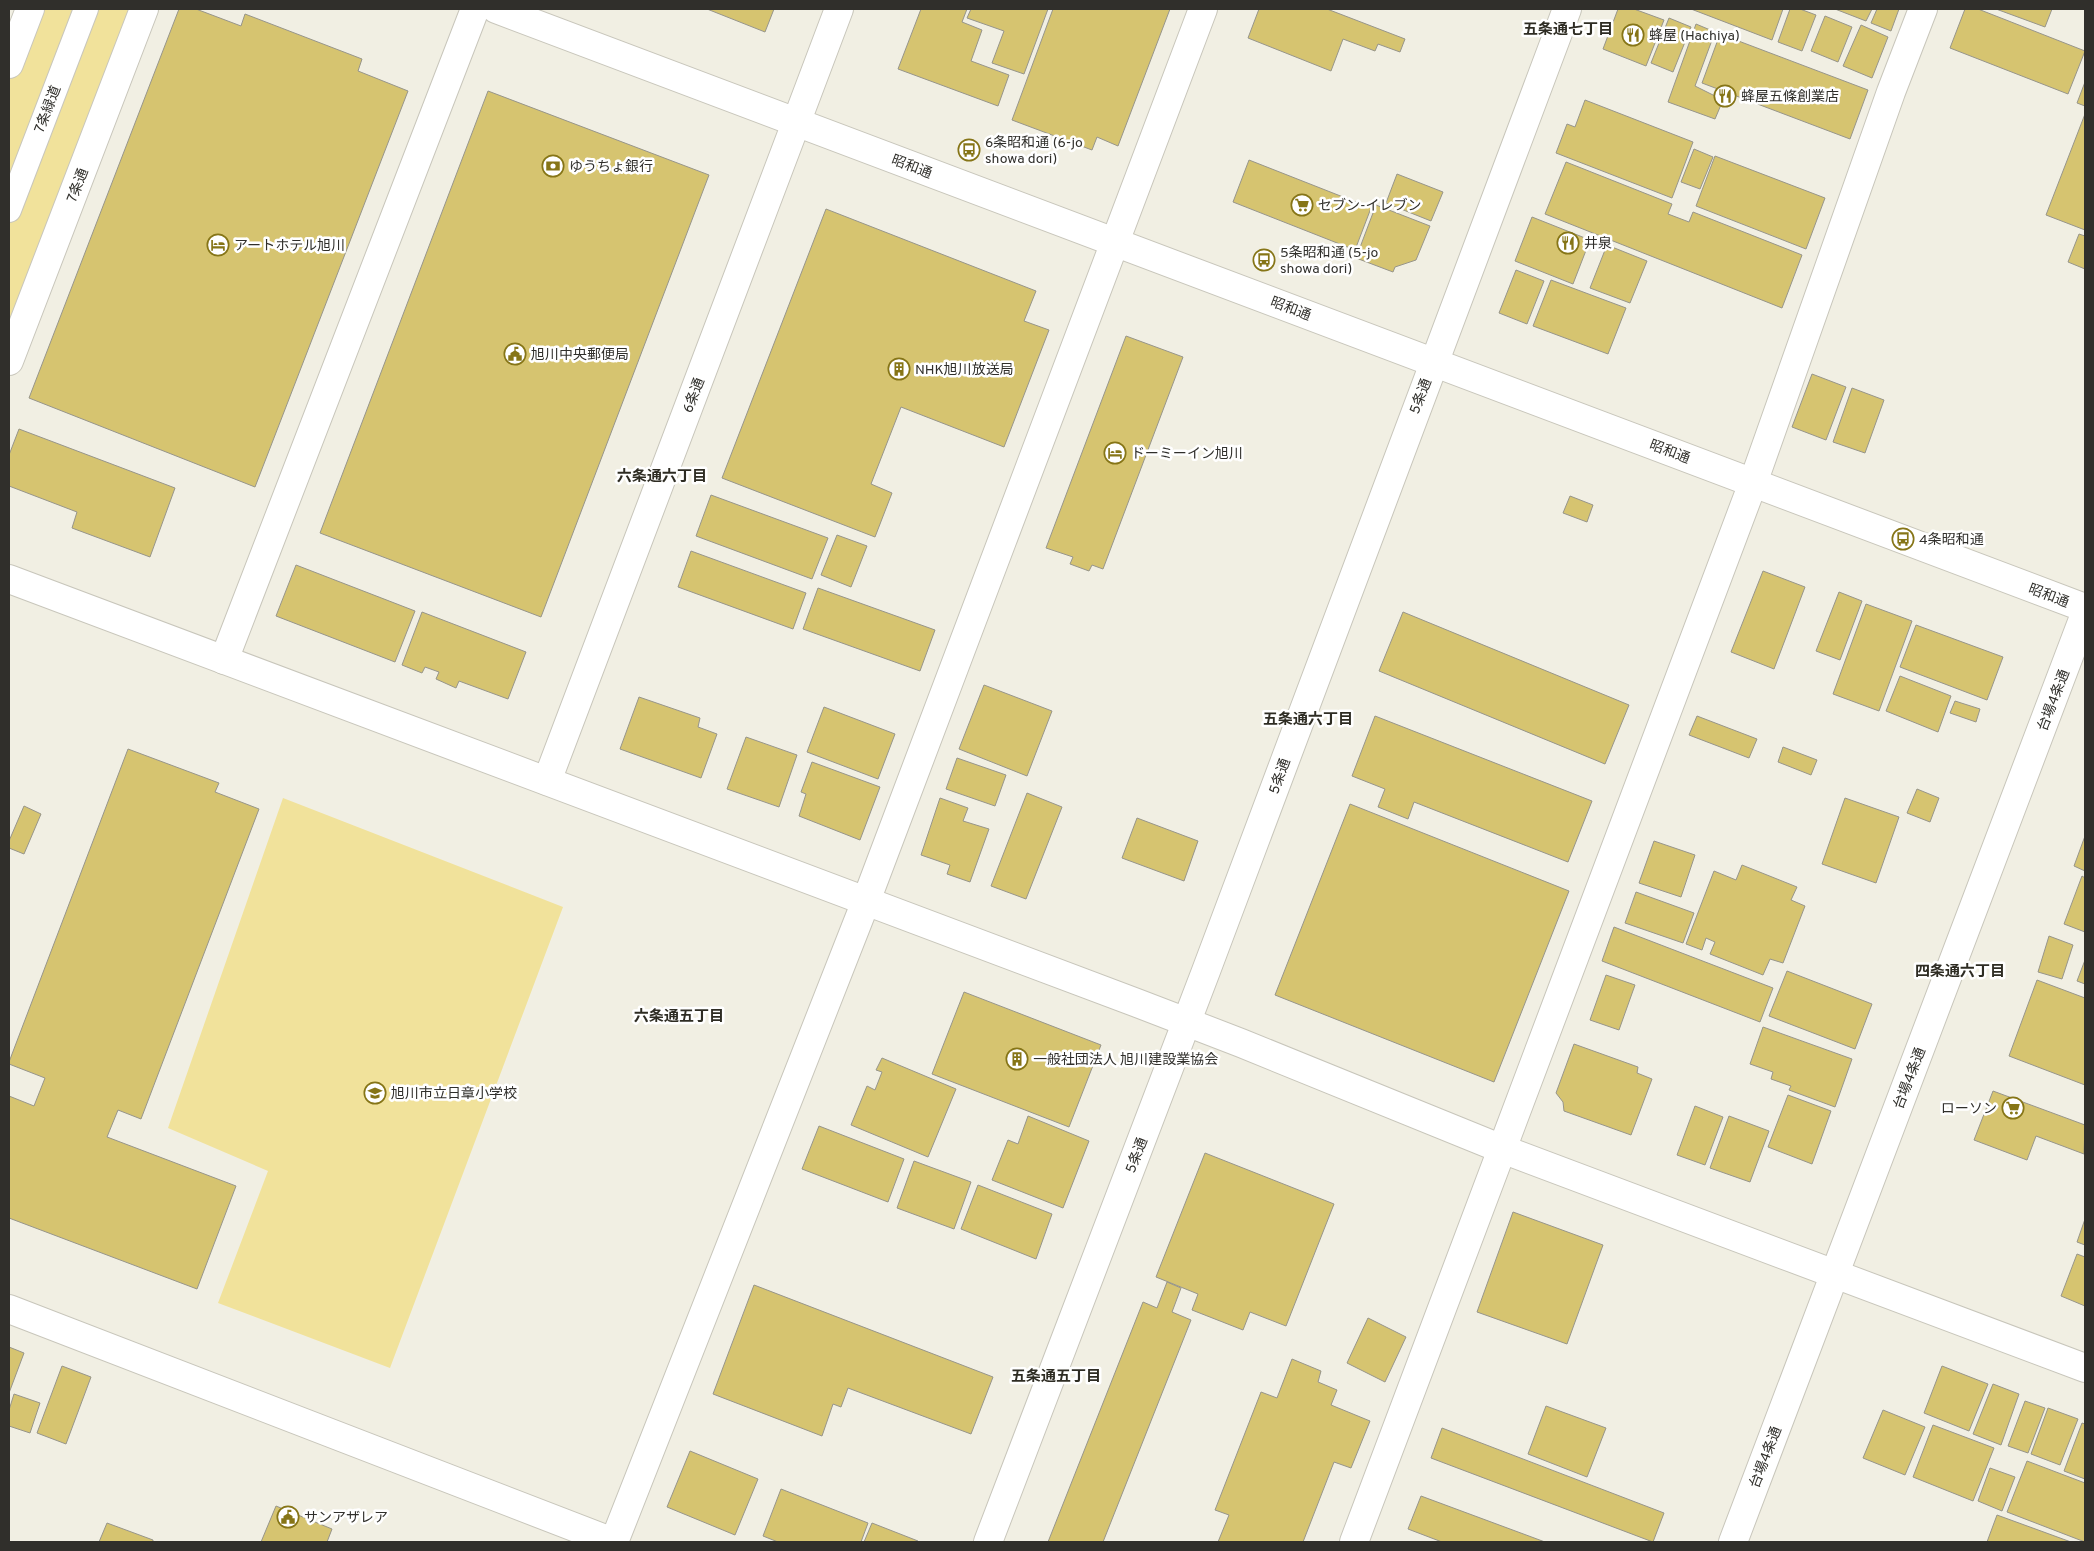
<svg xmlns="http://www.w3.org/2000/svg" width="2094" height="1551" viewBox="0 0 2094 1551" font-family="Overpass,'Noto Sans JP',sans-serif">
<rect width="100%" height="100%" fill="#f1efe3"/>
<path fill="#f1e29b" d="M 25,9 L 144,9 L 9,361 L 9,53 Z
M 283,798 L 563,907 L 390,1368 L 218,1303 L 268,1171 L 168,1128 Z"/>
<path fill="#d6c470" stroke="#97958a" d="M 179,9 L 196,9 L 241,26 L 245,14 L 362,59 L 358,71 L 408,91 L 255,487 L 29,398 Z
M 707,9 L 774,9 L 765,32 Z
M 921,9 L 967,9 L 962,22 L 982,30 L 971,61 L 1009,75 L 998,106 L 898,69 Z
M 971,9 L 1048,9 L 1024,74 L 992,63 L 1004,31 L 967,18 Z
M 1053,9 L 1170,9 L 1118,146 L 1097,137 L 1092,150 L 1012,120 Z
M 1259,9 L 1327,9 L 1405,39 L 1400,52 L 1378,44 L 1375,51 L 1343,39 L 1331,71 L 1248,38 Z
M 1618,9 L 1634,9 L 1664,20 L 1646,66 L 1603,49 Z
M 1691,9 L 1783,9 L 1772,40 Z
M 1790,9 L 1800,9 L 1816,15 L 1802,51 L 1778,42 Z
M 1835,9 L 1872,9 L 1866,21 Z
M 1877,9 L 1899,9 L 1891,31 L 1871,23 Z
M 1965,9 L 1978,9 L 2085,51 L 2068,94 L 1950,48 Z
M 1996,9 L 2052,9 L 2045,27 Z
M 1825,16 L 1852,27 L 1838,62 L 1811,51 Z
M 1669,18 L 1691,27 L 1673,72 L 1651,63 Z
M 1696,24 L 1715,32 L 1695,86 L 1723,100 L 1715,119 L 1668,102 Z
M 1861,25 L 1888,37 L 1872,78 L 1843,66 Z
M 1720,34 L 1868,90 L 1850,139 L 1702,83 Z
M 2085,82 L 2085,106 L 2077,103 Z
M 488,91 L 709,175 L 541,617 L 320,533 Z
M 1585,100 L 1693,142 L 1672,198 L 1556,153 L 1567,124 L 1575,127 Z
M 2085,114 L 2085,230 L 2046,215 Z
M 1694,149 L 1713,157 L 1700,189 L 1681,182 Z
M 1715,156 L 1825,198 L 1806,249 L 1696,206 Z
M 1249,160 L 1371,208 L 1355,250 L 1233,202 Z
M 1566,162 L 1672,204 L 1668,214 L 1689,222 L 1693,212 L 1802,255 L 1782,308 L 1545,214 Z
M 1397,174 L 1443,192 L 1431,221 L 1386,203 Z
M 1376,205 L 1430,226 L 1416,260 L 1395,267 L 1393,272 L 1356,258 Z
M 826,209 L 1036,291 L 1024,321 L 1049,330 L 1004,447 L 901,407 L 871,484 L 892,493 L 875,537 L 722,478 Z
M 1532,217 L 1590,240 L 1573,284 L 1515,261 Z
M 2079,234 L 2085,236 L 2085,269 L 2068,262 Z
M 1607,245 L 1647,261 L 1630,303 L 1590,288 Z
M 1516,270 L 1544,281 L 1527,324 L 1499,313 Z
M 1551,280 L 1626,308 L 1608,354 L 1533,326 Z
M 1126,336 L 1183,357 L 1103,569 L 1092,565 L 1089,571 L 1070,564 L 1073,557 L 1046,548 Z
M 1812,374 L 1846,387 L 1826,440 L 1792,427 Z
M 1852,388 L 1884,400 L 1865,453 L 1833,442 Z
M 19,429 L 175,488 L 150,557 L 72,528 L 77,512 L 9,486 L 9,455 Z
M 711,495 L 828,538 L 812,579 L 696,536 Z
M 1570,496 L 1593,505 L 1587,522 L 1563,513 Z
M 837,535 L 867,546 L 851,587 L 821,575 Z
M 691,551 L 806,593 L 793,629 L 678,587 Z
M 296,565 L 415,611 L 395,662 L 276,616 Z
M 1763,571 L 1805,587 L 1774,669 L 1731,652 Z
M 818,588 L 935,630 L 920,671 L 803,629 Z
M 1839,592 L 1862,601 L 1840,660 L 1816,651 Z
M 1866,604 L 1912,621 L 1879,711 L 1833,694 Z
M 422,612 L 526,652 L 508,699 L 459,681 L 456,688 L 436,679 L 439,672 L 425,667 L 422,673 L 402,665 Z
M 1403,612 L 1629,705 L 1605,764 L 1379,671 Z
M 1916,625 L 2003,657 L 1987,700 L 1900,667 Z
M 1900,676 L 1951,696 L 1938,732 L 1886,711 Z
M 984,685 L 1052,711 L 1027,776 L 959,749 Z
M 639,697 L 700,718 L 698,727 L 717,734 L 701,778 L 620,749 Z
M 1955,701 L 1980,709 L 1976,722 L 1950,713 Z
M 824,707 L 895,734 L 878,779 L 807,752 Z
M 1375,716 L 1592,801 L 1568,862 L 1414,802 L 1408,819 L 1378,807 L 1385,789 L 1352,776 Z
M 1697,716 L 1757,739 L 1749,758 L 1689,735 Z
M 746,737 L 797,755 L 779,807 L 727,789 Z
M 1783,747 L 1817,760 L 1811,775 L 1778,762 Z
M 128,749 L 219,783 L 215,792 L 259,809 L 141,1119 L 118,1110 L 107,1137 L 236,1186 L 197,1289 L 9,1218 L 9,1096 L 34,1106 L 45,1078 L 9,1064 L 9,1062 Z
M 957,758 L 1006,775 L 995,806 L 946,789 Z
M 812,762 L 880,787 L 860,840 L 799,816 L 806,794 L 801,792 Z
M 1917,789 L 1939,798 L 1930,822 L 1907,813 Z
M 1027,793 L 1062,807 L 1026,899 L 991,886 Z
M 940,798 L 968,808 L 963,821 L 989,829 L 970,882 L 947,874 L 950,865 L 921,855 Z
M 1845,798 L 1899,817 L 1876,883 L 1822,864 Z
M 1350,804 L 1569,891 L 1494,1082 L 1275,995 Z
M 24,806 L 41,814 L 24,854 L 9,848 L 9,841 Z
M 1137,818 L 1198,841 L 1184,881 L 1122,858 Z
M 2085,836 L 2085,871 L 2074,866 Z
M 1654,841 L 1695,855 L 1681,897 L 1639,883 Z
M 1742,865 L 1797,887 L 1791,900 L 1805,906 L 1783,963 L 1770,959 L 1763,975 L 1710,954 L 1715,942 L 1706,938 L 1702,950 L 1686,944 L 1714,871 L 1736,880 Z
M 2082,876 L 2085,878 L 2085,932 L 2064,924 Z
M 1636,892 L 1694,913 L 1683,943 L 1625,923 Z
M 1614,927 L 1773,988 L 1760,1022 L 1602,961 Z
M 2049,936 L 2073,945 L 2062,979 L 2038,972 Z
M 2085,960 L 2085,984 L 2077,981 Z
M 1787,971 L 1872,1004 L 1855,1049 L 1769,1016 Z
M 1606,975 L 1635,985 L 1619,1030 L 1590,1020 Z
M 2037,980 L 2085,998 L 2085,1085 L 2009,1056 Z
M 964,992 L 1101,1045 L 1069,1127 L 932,1074 Z
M 1763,1027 L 1852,1059 L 1835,1107 L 1789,1090 L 1791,1086 L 1771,1079 L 1773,1072 L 1750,1064 Z
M 1574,1044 L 1638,1067 L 1637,1073 L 1652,1079 L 1631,1135 L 1564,1111 L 1563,1102 L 1556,1093 Z
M 882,1058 L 956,1089 L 928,1157 L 851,1125 L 867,1086 L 875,1090 L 882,1072 L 876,1070 Z
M 1993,1091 L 2085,1125 L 2084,1154 L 2036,1136 L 2027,1160 L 1974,1140 Z
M 1788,1095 L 1831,1111 L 1812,1164 L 1768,1147 Z
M 1695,1106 L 1723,1117 L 1705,1165 L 1677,1155 Z
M 1028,1116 L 1089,1141 L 1063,1208 L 992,1180 L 1008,1140 L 1018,1144 Z
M 1729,1116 L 1769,1131 L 1750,1182 L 1710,1168 Z
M 819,1126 L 904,1159 L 888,1202 L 802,1169 Z
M 1205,1153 L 1334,1204 L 1286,1326 L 1250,1312 L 1243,1330 L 1192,1310 L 1198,1294 L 1156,1277 Z
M 914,1161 L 971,1182 L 954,1229 L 897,1208 Z
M 978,1185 L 1052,1214 L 1036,1259 L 961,1229 Z
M 1513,1212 L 1603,1245 L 1567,1344 L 1477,1312 Z
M 2085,1219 L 2085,1245 L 2077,1242 Z
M 2077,1254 L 2085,1257 L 2085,1306 L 2061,1296 Z
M 1167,1282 L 1181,1288 L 1172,1312 L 1191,1320 L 1103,1542 L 1048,1542 L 1143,1302 L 1157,1308 Z
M 754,1285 L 993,1377 L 971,1434 L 848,1388 L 841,1407 L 833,1404 L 822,1436 L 713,1394 Z
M 1368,1318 L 1406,1337 L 1385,1382 L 1347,1363 Z
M 9,1347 L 24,1353 L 9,1393 Z
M 1292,1359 L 1321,1371 L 1318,1382 L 1337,1390 L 1331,1405 L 1370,1421 L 1351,1468 L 1334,1462 L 1303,1542 L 1218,1542 L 1229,1515 L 1215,1510 L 1261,1392 L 1277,1398 Z
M 62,1366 L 91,1377 L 66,1444 L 37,1433 Z
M 1942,1366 L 1988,1384 L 1969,1431 L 1924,1413 Z
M 1993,1384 L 2019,1394 L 2001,1445 L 1973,1434 Z
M 14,1394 L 40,1403 L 30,1433 L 9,1426 L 9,1410 Z
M 2025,1401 L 2045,1408 L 2028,1453 L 2008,1446 Z
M 1546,1406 L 1606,1428 L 1587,1477 L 1528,1454 Z
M 2048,1408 L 2078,1419 L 2060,1465 L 2031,1454 Z
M 1883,1410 L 1925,1427 L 1905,1475 L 1863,1458 Z
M 2082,1423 L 2085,1424 L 2085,1479 L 2064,1471 Z
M 1933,1425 L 1994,1448 L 1973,1501 L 1913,1477 Z
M 1442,1428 L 1664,1513 L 1653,1542 L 1431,1458 Z
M 690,1451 L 758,1479 L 735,1535 L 667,1507 Z
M 2027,1461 L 2085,1483 L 2085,1542 L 2007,1512 Z
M 1990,1468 L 2015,1477 L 2002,1511 L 1978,1501 Z
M 781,1489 L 868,1523 L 861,1542 L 778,1542 L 763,1536 Z
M 1421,1496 L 1545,1542 L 1442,1542 L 1408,1529 Z
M 276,1506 L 332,1529 L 327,1542 L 261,1542 Z
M 1997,1515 L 2071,1542 L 1987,1542 Z
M 107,1523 L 153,1540 L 153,1542 L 99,1542 Z
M 872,1523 L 918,1541 L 918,1542 L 864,1542 Z"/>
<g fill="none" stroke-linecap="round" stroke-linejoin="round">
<g stroke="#c8c6bb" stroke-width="26">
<path id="pedestrian" d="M 9,210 L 86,9"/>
</g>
<g stroke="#c8c6bb" stroke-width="30">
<path id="minor" d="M 9,64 L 30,9
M 9,361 L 144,9
M 224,660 L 475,9
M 547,781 L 796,123
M 9,1309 L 613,1542
M 614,1542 L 866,901 L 1203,9
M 988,1542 L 1206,971 L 1567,9
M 1354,1542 L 1753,483 L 1891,92 L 1923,9"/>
</g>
<g stroke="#c8c6bb" stroke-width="30">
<path id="tertiary" d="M 796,123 L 839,9
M 9,579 L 1137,1003 L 1241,1043 L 1502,1149 L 2085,1368"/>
</g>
<g stroke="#c8c6bb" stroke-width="30">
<path id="trunk" d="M 496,9 L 2085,608
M 1733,1542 L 2085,614"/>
</g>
<use href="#pedestrian" stroke="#fff" stroke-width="24"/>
<use href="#minor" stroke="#fff" stroke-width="28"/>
<use href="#tertiary" stroke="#fff" stroke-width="28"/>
<use href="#trunk" stroke="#fff" stroke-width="28"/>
</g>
<defs>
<g id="restaurant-ring" transform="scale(1.125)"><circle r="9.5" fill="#fff" stroke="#867517" stroke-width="1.5"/><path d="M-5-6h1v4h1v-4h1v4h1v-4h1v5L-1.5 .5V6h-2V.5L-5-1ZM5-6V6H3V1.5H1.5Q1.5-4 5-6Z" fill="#867517"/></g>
<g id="bus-ring" transform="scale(1.125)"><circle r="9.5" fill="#fff" stroke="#867517" stroke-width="1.5"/><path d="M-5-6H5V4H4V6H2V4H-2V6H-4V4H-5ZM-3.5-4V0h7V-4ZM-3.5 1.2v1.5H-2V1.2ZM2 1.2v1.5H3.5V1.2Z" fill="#867517"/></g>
<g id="bank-ring" transform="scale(1.125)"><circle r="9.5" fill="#fff" stroke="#867517" stroke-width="1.5"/><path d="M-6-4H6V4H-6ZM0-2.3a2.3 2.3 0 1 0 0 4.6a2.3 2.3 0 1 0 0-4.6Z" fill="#867517"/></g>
<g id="supermarket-ring" transform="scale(1.125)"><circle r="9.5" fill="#fff" stroke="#867517" stroke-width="1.5"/><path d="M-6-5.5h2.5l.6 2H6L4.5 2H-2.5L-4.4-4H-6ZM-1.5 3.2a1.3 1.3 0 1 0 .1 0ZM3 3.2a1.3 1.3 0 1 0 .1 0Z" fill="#867517"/></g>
<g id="hotel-ring" transform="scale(1.125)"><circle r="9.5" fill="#fff" stroke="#867517" stroke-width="1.5"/><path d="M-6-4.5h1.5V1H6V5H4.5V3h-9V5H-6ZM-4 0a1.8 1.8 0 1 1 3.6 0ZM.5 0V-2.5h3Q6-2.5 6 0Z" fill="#867517"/></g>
<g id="civic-ring" transform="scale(1.125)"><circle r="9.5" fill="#fff" stroke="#867517" stroke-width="1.5"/><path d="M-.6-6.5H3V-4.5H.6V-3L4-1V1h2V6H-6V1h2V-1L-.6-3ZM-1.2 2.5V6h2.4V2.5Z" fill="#867517"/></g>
<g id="building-ring" transform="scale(1.125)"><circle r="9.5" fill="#fff" stroke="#867517" stroke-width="1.5"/><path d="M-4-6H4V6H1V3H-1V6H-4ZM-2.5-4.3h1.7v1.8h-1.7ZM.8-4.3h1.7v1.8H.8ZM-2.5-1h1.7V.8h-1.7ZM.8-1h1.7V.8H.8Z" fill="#867517"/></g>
<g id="school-ring" transform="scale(1.125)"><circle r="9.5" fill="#fff" stroke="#867517" stroke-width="1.5"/><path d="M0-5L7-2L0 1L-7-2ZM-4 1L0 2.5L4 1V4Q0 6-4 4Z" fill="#867517"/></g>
</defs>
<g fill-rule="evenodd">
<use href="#restaurant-ring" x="1633" y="35"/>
<use href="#restaurant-ring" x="1725" y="96"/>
<use href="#bus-ring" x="969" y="150"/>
<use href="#bank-ring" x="553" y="166"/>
<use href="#supermarket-ring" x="1302" y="205"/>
<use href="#restaurant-ring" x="1568" y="243"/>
<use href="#hotel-ring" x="218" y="245"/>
<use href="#bus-ring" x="1264" y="260"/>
<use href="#civic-ring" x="515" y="354"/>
<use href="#building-ring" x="899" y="369"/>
<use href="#hotel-ring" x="1115" y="453"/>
<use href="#bus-ring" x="1903" y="539"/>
<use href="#building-ring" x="1017" y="1059"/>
<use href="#school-ring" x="375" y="1093"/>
<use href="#supermarket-ring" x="2013" y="1108"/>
<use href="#civic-ring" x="288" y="1517"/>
</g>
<g text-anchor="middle" stroke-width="5" stroke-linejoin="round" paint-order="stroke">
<g font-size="14" fill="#302f2b" stroke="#fff" text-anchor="start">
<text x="1649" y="40">蜂屋 (Hachiya)</text>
<text x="1741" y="101">蜂屋五條創業店</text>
<text x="985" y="147">6条昭和通 (6-jo<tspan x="985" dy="16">showa dori)</tspan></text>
<text x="569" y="171">ゆうちょ銀行</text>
<text x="1318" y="210">セブン-イレブン</text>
<text x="1584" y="248">井泉</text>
<text x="234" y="250">アートホテル旭川</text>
<text x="1280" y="257">5条昭和通 (5-jo<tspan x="1280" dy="16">showa dori)</tspan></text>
<text x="531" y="359">旭川中央郵便局</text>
<text x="915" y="374">NHK旭川放送局</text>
<text x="1131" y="458">ドーミーイン旭川</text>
<text x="1919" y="544">4条昭和通</text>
<text x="1033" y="1064">一般社団法人 旭川建設業協会</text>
<text x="391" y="1098">旭川市立日章小学校</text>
<text x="1997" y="1113" text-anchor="end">ローソン</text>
<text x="304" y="1522">サンアザレア</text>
</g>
<g font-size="14" fill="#302f2b" stroke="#fff">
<text transform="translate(47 109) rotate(-69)" y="5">7条緑道</text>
<text transform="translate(912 166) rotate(21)" y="5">昭和通</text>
<text transform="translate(77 185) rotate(-69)" y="5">7条通</text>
<text transform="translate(1291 308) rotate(21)" y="5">昭和通</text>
<text transform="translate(693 395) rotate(-69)" y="5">6条通</text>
<text transform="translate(1420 396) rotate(-69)" y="5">5条通</text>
<text transform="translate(1670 451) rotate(21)" y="5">昭和通</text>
<text transform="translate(2049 595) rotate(21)" y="5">昭和通</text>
<text transform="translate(2053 700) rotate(-69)" y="5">台場4条通</text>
<text transform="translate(1279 776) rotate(-70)" y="5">5条通</text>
<text transform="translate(1909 1078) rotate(-69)" y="5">台場4条通</text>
<text transform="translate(1136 1155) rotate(-69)" y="5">5条通</text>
<text transform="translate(1765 1457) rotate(-69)" y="5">台場4条通</text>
</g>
<g font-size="15" font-weight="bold" fill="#2e2c23" stroke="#fff">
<text x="1568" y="34">五条通七丁目</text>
<text x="662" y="481">六条通六丁目</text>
<text x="1308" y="724">五条通六丁目</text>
<text x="1960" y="976">四条通六丁目</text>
<text x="679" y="1021">六条通五丁目</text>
<text x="1056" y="1381">五条通五丁目</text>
</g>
</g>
<rect width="2094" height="1551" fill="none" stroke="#302f2b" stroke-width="20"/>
</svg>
